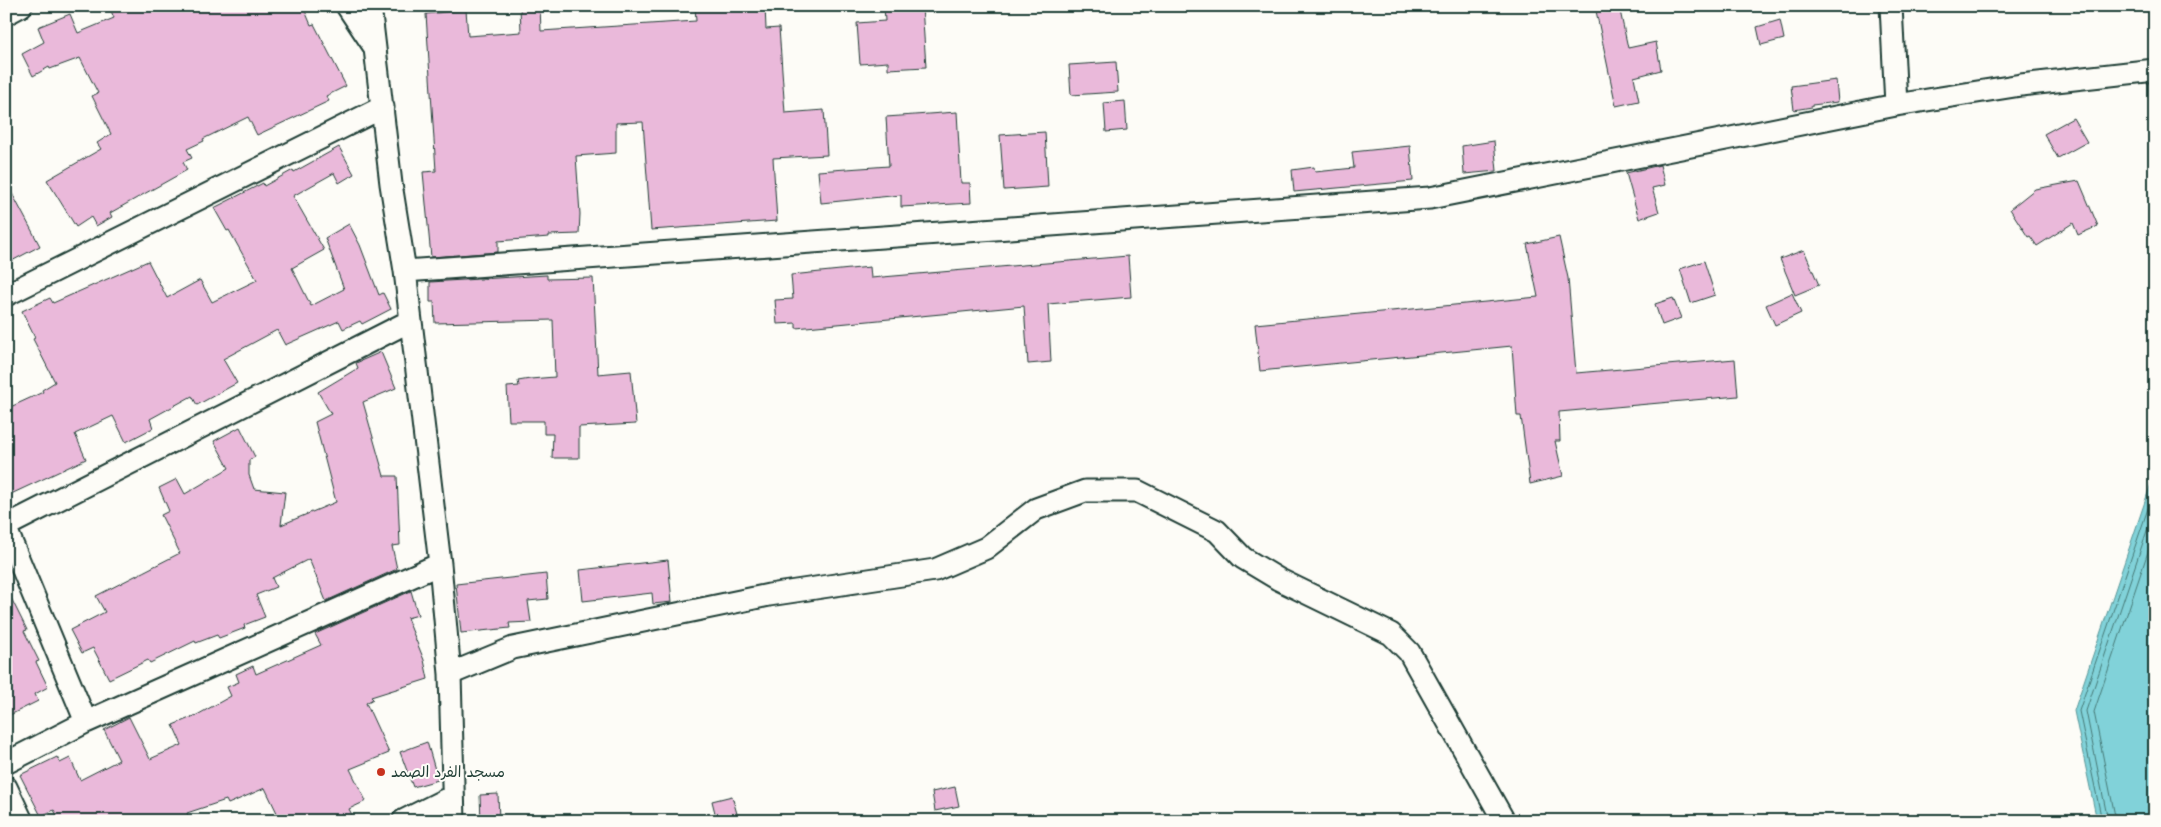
<svg xmlns="http://www.w3.org/2000/svg" width="2161" height="827" viewBox="0 0 2161 827" font-family="'Shantell Sans','Playpen Sans Arabic',sans-serif">
<rect width="100%" height="100%" fill="#fdfcf7"/>
<filter id="ink" filterUnits="userSpaceOnUse"><feTurbulence type="fractalNoise" baseFrequency=".02" numOctaves="2"/><feDisplacementMap in="SourceGraphic" scale="10" xChannelSelector="R" yChannelSelector="G"/><feConvolveMatrix kernelMatrix="1 2 1 2 8 2 1 2 1" color-interpolation-filters="sRGB"/></filter>
<g filter="url(#ink)">
<path fill="#81d2d9" stroke="#5a9697" d="M 2155,472 L 2155,821 L 2097,821 L 2074,711 Z"/>
<g fill="none" stroke-linecap="round" stroke-linejoin="round">
<path stroke="#467976" stroke-width="1" d="M 2102,821 L 2079,711 L 2155,488
M 2108,821 L 2086,711 L 2155,507
M 2116,821 L 2094,712 L 2155,531"/>
</g>
<path fill="#eab9da" stroke="#1f3d34" d="M 109,6 L 303,6 L 311,25 L 314,24 L 346,86 L 326,96 L 329,101 L 257,135 L 248,117 L 203,139 L 204,141 L 187,149 L 192,158 L 183,162 L 187,170 L 110,213 L 112,217 L 96,226 L 91,217 L 76,227 L 47,180 L 101,149 L 97,143 L 111,134 L 92,96 L 98,93 L 80,58 L 50,69 L 49,67 L 33,76 L 22,54 L 44,42 L 38,27 L 70,14 L 78,33 L 114,18 Z
M 520,6 L 540,6 L 541,31 L 696,21 L 695,6 L 765,6 L 766,29 L 779,28 L 785,113 L 824,110 L 827,155 L 773,158 L 777,221 L 651,230 L 643,122 L 616,123 L 616,153 L 576,156 L 580,214 L 579,234 L 549,235 L 549,237 L 498,241 L 498,252 L 431,257 L 423,172 L 436,171 L 426,14 L 466,10 L 468,36 L 521,32 Z
M 884,6 L 922,6 L 926,67 L 888,69 L 888,62 L 860,64 L 857,23 L 885,21 Z
M 1595,6 L 1619,6 L 1628,48 L 1656,42 L 1661,70 L 1634,77 L 1639,101 L 1616,106 Z
M 1780,20 L 1784,39 L 1761,45 L 1757,27 Z
M 1116,62 L 1118,92 L 1071,95 L 1069,65 Z
M 1836,80 L 1838,102 L 1812,105 L 1812,107 L 1794,110 L 1791,86 Z
M 1125,101 L 1127,130 L 1106,132 L 1104,103 Z
M 957,112 L 961,183 L 970,183 L 971,203 L 901,207 L 901,195 L 821,203 L 818,171 L 889,166 L 886,117 Z
M 2073,118 L 2087,142 L 2058,158 L 2044,134 Z
M 1045,132 L 1048,187 L 1004,190 L 1000,135 Z
M 1494,141 L 1497,171 L 1464,174 L 1462,146 Z
M 1410,146 L 1413,181 L 1294,192 L 1292,170 L 1314,167 L 1315,172 L 1354,168 L 1352,152 Z
M 339,147 L 354,174 L 339,183 L 334,173 L 293,196 L 324,250 L 292,268 L 311,306 L 344,289 L 325,238 L 349,224 L 360,245 L 379,295 L 383,293 L 391,309 L 362,324 L 360,321 L 343,329 L 339,321 L 285,345 L 277,330 L 223,359 L 237,383 L 197,405 L 192,396 L 150,419 L 153,428 L 126,442 L 113,416 L 75,434 L 86,459 L 11,494 L 6,484 L 6,409 L 43,392 L 42,390 L 55,382 L 33,339 L 35,338 L 22,311 L 50,298 L 53,303 L 148,261 L 167,298 L 200,280 L 212,302 L 257,280 L 229,230 L 227,231 L 214,208 L 263,183 L 264,186 L 293,170 L 294,172 Z
M 1660,165 L 1665,185 L 1652,188 L 1659,212 L 1639,219 L 1626,173 Z
M 2079,181 L 2098,226 L 2078,235 L 2073,223 L 2037,246 L 2030,236 L 2028,237 L 2010,209 L 2035,189 Z
M 6,182 L 40,246 L 6,264 Z
M 1559,237 L 1568,278 L 1576,373 L 1735,359 L 1738,396 L 1559,412 L 1560,441 L 1555,441 L 1563,476 L 1530,484 L 1521,416 L 1517,416 L 1512,346 L 1260,371 L 1255,324 L 1538,297 L 1527,244 Z
M 1804,250 L 1819,285 L 1795,295 L 1780,259 Z
M 1128,256 L 1131,297 L 1048,304 L 1051,362 L 1028,364 L 1024,306 L 796,328 L 796,323 L 777,324 L 775,300 L 793,299 L 791,275 L 870,267 L 871,278 Z
M 1704,261 L 1715,295 L 1691,303 L 1680,269 Z
M 547,275 L 547,279 L 593,278 L 598,374 L 631,371 L 636,424 L 579,427 L 579,458 L 552,458 L 553,434 L 544,434 L 544,421 L 509,421 L 507,387 L 519,386 L 518,381 L 530,379 L 555,377 L 553,320 L 435,323 L 434,302 L 430,302 L 430,282 Z
M 1792,293 L 1801,313 L 1775,325 L 1766,305 Z
M 1673,298 L 1681,318 L 1662,325 L 1655,304 Z
M 381,352 L 396,388 L 363,402 L 384,476 L 397,476 L 400,545 L 392,546 L 397,569 L 326,601 L 309,559 L 272,578 L 276,587 L 256,595 L 265,617 L 244,625 L 245,628 L 219,638 L 217,635 L 196,643 L 195,641 L 150,663 L 148,660 L 109,679 L 93,648 L 82,653 L 70,630 L 105,612 L 96,596 L 180,553 L 161,515 L 169,511 L 159,488 L 177,479 L 185,494 L 229,468 L 214,441 L 240,427 L 255,457 L 249,460 L 249,475 L 254,489 L 285,492 L 281,525 L 336,502 L 315,422 L 331,414 L 318,392 L 358,368 L 356,363 Z
M 668,560 L 672,602 L 653,604 L 652,593 L 583,601 L 580,570 Z
M 546,574 L 548,599 L 528,601 L 531,622 L 509,623 L 510,628 L 461,633 L 456,584 Z
M 6,588 L 27,630 L 24,631 L 39,661 L 36,662 L 48,687 L 35,694 L 38,701 L 6,717 Z
M 411,591 L 418,615 L 407,618 L 424,660 L 428,679 L 371,697 L 373,699 L 366,703 L 389,753 L 350,769 L 366,801 L 349,809 L 355,821 L 281,821 L 265,788 L 228,804 L 226,800 L 187,813 L 190,821 L 60,821 L 54,810 L 41,816 L 20,775 L 57,757 L 60,763 L 70,758 L 80,780 L 119,760 L 104,730 L 129,717 L 150,759 L 182,745 L 173,725 L 197,715 L 231,696 L 227,687 L 239,682 L 236,674 L 253,666 L 256,674 L 321,645 L 315,634 Z
M 427,742 L 438,780 L 413,787 L 400,752 Z
M 955,787 L 959,806 L 935,811 L 932,792 Z
M 498,794 L 499,821 L 481,821 L 480,795 Z
M 732,796 L 739,821 L 717,821 L 712,801 Z"/>
<g fill="none" stroke-linecap="round" stroke-linejoin="round">
<g stroke="#1f3d34" stroke-width="14">
<path id="service" d="M 370,8 L 393,6"/>
</g>
<g stroke="#1f3d34" stroke-width="25">
<path id="minor" d="M 347,6 L 373,45
M 370,6 L 391,184 L 405,271 L 440,564 L 450,674 L 454,821
M 1891,6 L 1896,105
M 6,14 L 21,6
M 405,271 L 1430,198 L 1896,105 L 2021,85 L 2155,70
M 6,295 L 383,107
M 6,526 L 410,321
M 6,529 L 86,722
M 450,674 L 513,648 L 769,595 L 935,570 L 986,548 L 1036,509 L 1085,491 L 1137,491 L 1217,531 L 1243,558 L 1278,579 L 1391,634 L 1409,652 L 1504,821
M 6,763 L 86,722 L 440,564
M 6,787 L 22,821
M 403,821 L 453,796"/>
</g>
<use href="#service" stroke="#fdfcf7" stroke-width="10"/>
<use href="#minor" stroke="#fdfcf7" stroke-width="21"/>
</g>
</g>
<circle fill="#c8321e" stroke="#fdfcf7" stroke-width="2" cx="381" cy="772" r="5"/>
<g text-anchor="middle" stroke-width="4" stroke-linejoin="round" paint-order="stroke">
<g font-size="15" fill="#1f3d34" stroke="#fdfcf7" text-anchor="start">
<text x="391" y="777">مسجد الفرد الصمد</text>
</g>
</g>
<rect width="2161" height="827" fill="none" stroke="#fdfcf7" stroke-width="25"/>
<rect x="12" y="12" width="2136" height="802" fill="none" stroke="#1f3d34" stroke-width="2" filter="url(#ink)"/>
</svg>
